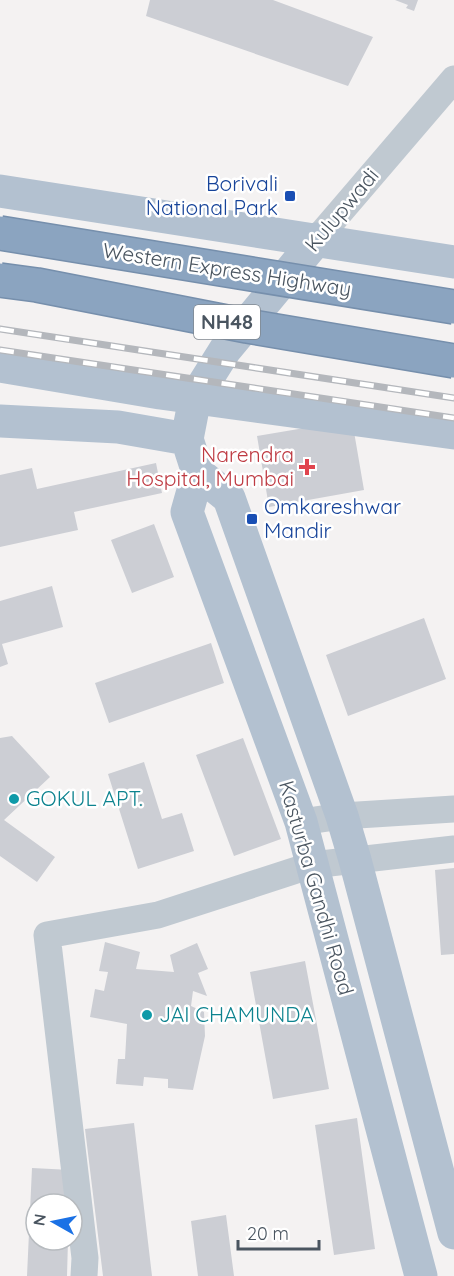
<svg xmlns="http://www.w3.org/2000/svg" width="454" height="1276" viewBox="0 0 454 1276" font-family="Quicksand,sans-serif">
<rect width="100%" height="100%" fill="#f4f2f2"/>
<path fill="#ccced4" d="M 150,0 L 273,0 L 373,37 L 348,86 L 146,16 Z
M 395,0 L 418,0 L 414,11 L 406,8 L 408,5 Z
M 352,420 L 364,490 L 269,507 L 257,436 Z
M 156,463 L 162,493 L 74,512 L 78,530 L 0,547 L 0,475 L 32,468 L 37,489 Z
M 154,524 L 174,577 L 132,593 L 111,540 Z
M 52,586 L 63,627 L 2,644 L 8,664 L 0,667 L 0,601 Z
M 424,618 L 446,679 L 348,716 L 326,655 Z
M 211,643 L 224,683 L 109,723 L 95,683 Z
M 12,736 L 50,777 L 4,820 L 55,857 L 37,882 L 0,856 L 0,738 Z
M 243,738 L 281,839 L 234,856 L 196,755 Z
M 144,762 L 162,819 L 182,813 L 194,851 L 138,869 L 108,774 Z
M 454,868 L 454,954 L 441,955 L 435,870 Z
M 105,942 L 140,952 L 136,969 L 174,972 L 170,955 L 197,943 L 208,969 L 198,973 L 207,996 L 193,991 L 191,1006 L 204,1012 L 205,1036 L 193,1090 L 168,1088 L 168,1079 L 144,1077 L 143,1086 L 116,1084 L 118,1059 L 125,1059 L 127,1024 L 90,1017 L 95,989 L 104,991 L 108,972 L 99,971 Z
M 305,961 L 329,1089 L 273,1099 L 250,972 Z
M 357,1118 L 375,1249 L 334,1255 L 315,1125 Z
M 134,1123 L 152,1276 L 103,1276 L 85,1129 Z
M 32,1168 L 71,1170 L 70,1204 L 36,1204 L 36,1240 L 68,1240 L 67,1276 L 27,1276 Z
M 226,1215 L 234,1276 L 198,1276 L 191,1221 Z"/>
<g fill="none" stroke-linecap="round" stroke-linejoin="round">
<path stroke="#c0c9d1" stroke-width="27" d="M 317,239 L 454,79
M 301,822 L 342,816 L 454,809
M 84,1276 L 85,1258 L 47,935 L 158,915 L 312,865 L 454,849"/>
<path stroke="#b3c1d0" stroke-width="33" d="M 0,191 L 454,262
M 0,366 L 160,393 L 454,433
M 0,421 L 118,427 L 187,439
M 198,473 L 187,512 L 301,822 L 421,1276
M 198,473 L 229,498 L 342,816 L 355,860 L 454,1233
M 198,473 L 187,439 L 195,398 L 225,350 L 317,239"/>
<g stroke="#b4b7bc" stroke-width="7">
<path id="rail" d="M 0,329 L 454,398
M 0,350 L 454,418"/>
</g>
<use href="#rail" stroke="#fff" stroke-width="4.5" stroke-dasharray="14" stroke-linecap="butt"/>
<g stroke="#768fac" stroke-width="36" stroke-linecap="butt">
<path id="highway-bridge" d="M 0,233 L 454,307
M 0,280 L 37,285 L 247,326 L 454,361"/>
</g>
<use href="#highway-bridge" stroke="#8ba4c0" stroke-width="33"/>
</g>
<g fill="#1a4fb4" stroke="#fff" stroke-width="2">
<rect x="284" y="190" width="12" height="12" rx="3"/>
<rect x="246" y="513" width="12" height="12" rx="3"/>
</g>
<path fill="#e0444e" stroke="#fff" stroke-width="2" d="M304 458h6v6h6v6h-6v6h-6v-6h-6v-6h6z"/>
<g fill="#0f9aa8" stroke="#fff" stroke-width="2">
<circle cx="14" cy="799" r="6"/>
<circle cx="147" cy="1015" r="6"/>
</g>
<g text-anchor="middle" stroke-width="5" stroke-linejoin="round" paint-order="stroke">
<rect fill="#fff" stroke="#808890" stroke-width="1.5" x="194" y="305" width="66" height="34" rx="4.5"/>
<g font-size="20" font-weight="bold" fill="#4a5560">
<text x="227" y="329">NH48</text>
</g>
<g font-size="21" fill="#164399" stroke="#fff" text-anchor="end">
<text x="278" y="191">Borivali<tspan x="278" dy="24">National Park</tspan></text>
<text x="264" y="514" text-anchor="start">Omkareshwar<tspan x="264" dy="24">Mandir</tspan></text>
</g>
<g font-size="21" fill="#4a5560" stroke="#fff">
<text transform="translate(342 210) rotate(-50)" y="7">Kulupwadi</text>
<text transform="translate(227 270) rotate(9)" y="7">Western Express Highway</text>
<text transform="translate(316 888) rotate(74)" y="7">Kasturba Gandhi Road</text>
</g>
<g font-size="21" fill="#be3a42" stroke="#fff" text-anchor="end">
<text x="294" y="462">Narendra<tspan x="294" dy="24">Hospital, Mumbai</tspan></text>
</g>
<g font-size="21" fill="#0d838f" stroke="#fff" text-anchor="start">
<text x="26" y="806">GOKUL APT.</text>
<text x="159" y="1022">JAI CHAMUNDA</text>
</g>
</g>
<g transform="translate(54 1222) rotate(279)"><circle r="28" fill="#ffffff" stroke="#b7bbbf" stroke-width="1.5"/>
<path d="M0-4.5L10 22L0 15L-10 22Z" fill="#1b71e5"/>
<text y="-9" font-size="16" font-weight="bold" text-anchor="middle" fill="#4a5560">N</text>
</g>
<path d="M238 1240v9h81v-9" fill="none" stroke="#4a5560" stroke-width="3"/>
<text x="247" y="1240" font-size="18" fill="#4a5560" stroke="#ffffff" stroke-width="4.5" paint-order="stroke">20 m</text>
</svg>
